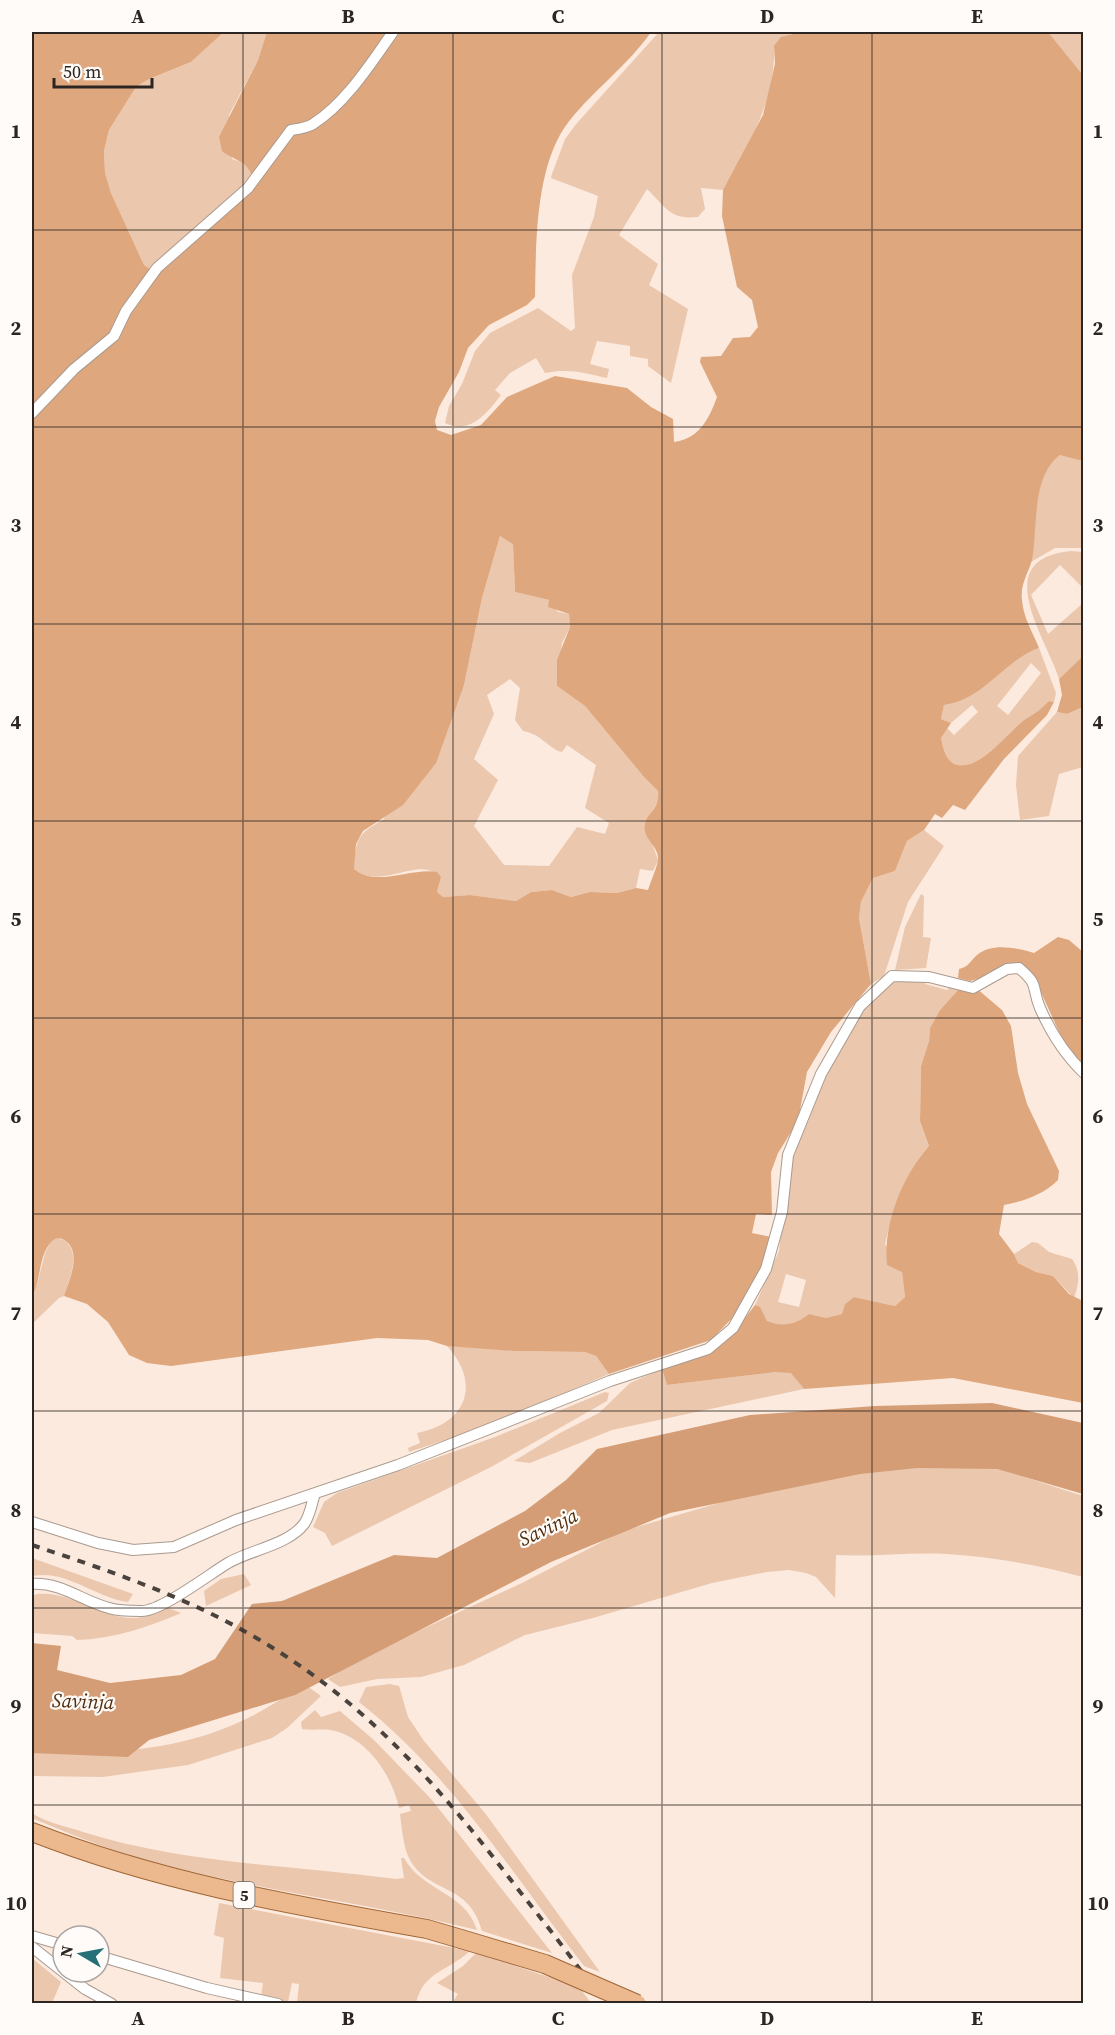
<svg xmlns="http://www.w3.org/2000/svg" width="1115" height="2035" viewBox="0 0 1115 2035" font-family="'Source Serif 4',serif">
<rect width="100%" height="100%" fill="#fceade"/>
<path fill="#ebc7ae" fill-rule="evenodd" d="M 224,32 L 267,32 L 258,60 L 229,115 L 232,159 C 244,163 250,165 252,179 L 150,269 L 144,265 L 111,193 L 105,173 L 104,151 L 109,130 L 136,87 L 149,79 L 191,62 Z
M 659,32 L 800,32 L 793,33 L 774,46 C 776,100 749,145 723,190 L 701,188 L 705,209 L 698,217 C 669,220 666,207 647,189 L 619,235 L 658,264 L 649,285 L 688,309 L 671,383 L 648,366 L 648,359 L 630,356 L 630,346 L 597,341 L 590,364 L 609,369 L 607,378 C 586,373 567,368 545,373 L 536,358 L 510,373 L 495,390 L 501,395 C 487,413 471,435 445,423 L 449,406 L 462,384 L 475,351 L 490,333 L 538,308 L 571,331 L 575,328 L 572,275 L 594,217 L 598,196 L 551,178 L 552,174 L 565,139 L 577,123 Z
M 1048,32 L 1081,32 L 1083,34 L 1083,75 Z
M 1067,454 L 1083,461 L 1083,548 L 1055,548 L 1031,562 C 1032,539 1037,479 1050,461 C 1055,456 1061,455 1067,454 Z
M 500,536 L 513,543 L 515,592 L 549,600 L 558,612 L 569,614 L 570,627 L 562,643 L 557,686 L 585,706 L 644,777 L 658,791 L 659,800 L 645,823 L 658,860 L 653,871 L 640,869 L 636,888 L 617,893 L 590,892 L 571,897 L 552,890 L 531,892 L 516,901 L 470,895 L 443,897 L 437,892 L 441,877 C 438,875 433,871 428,870 C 407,865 377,888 354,869 C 355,840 358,833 383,820 L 464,685 L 482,598 ZM 510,679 L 520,688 L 515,720 L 523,731 C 542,734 550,750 562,752 L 567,745 L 596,765 L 585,808 L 609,823 L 605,834 L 577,827 L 549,866 L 504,865 L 474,826 L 498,780 L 474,759 L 494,714 L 487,695 Z
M 1071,551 L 1083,552 L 1083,588 L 1060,565 L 1031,595 L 1048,634 L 1083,603 L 1083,656 L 1059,679 C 1046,637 988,559 1071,551 Z
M 1039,648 L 1056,693 L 1054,702 L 1049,701 C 1041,709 1036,713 1027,718 C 1009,730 983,769 958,765 C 946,763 943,748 941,738 L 947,728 L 954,735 L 978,712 L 972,705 L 951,723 L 941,719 L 944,705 C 984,700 1003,661 1039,648 ZM 1031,663 L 1041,673 L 1008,715 L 997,706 Z
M 1083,707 L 1083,767 L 1059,774 L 1049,816 L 1020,820 L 1016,785 L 1018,756 L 1057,712 L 1067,714 Z
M 924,830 L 944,846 L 908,902 L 884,976 L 871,984 L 859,918 L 861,902 L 873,878 L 895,871 L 907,841 Z
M 921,894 L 924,896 L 923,937 L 931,938 L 926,968 L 895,970 L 905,927 Z
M 912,978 L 925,979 L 925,984 L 947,990 L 951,986 L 959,989 L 940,1010 L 930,1028 L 929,1041 L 921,1066 L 920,1121 L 929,1146 C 905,1174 894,1208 885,1244 L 902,1272 L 905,1297 L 895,1306 L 854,1297 L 845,1304 L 843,1314 L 826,1318 L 809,1314 C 799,1322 778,1332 767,1321 C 762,1316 760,1310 755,1305 L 779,1251 L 783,1214 L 780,1178 L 809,1120 L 818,1073 L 853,1021 L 881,991 L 892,983 ZM 786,1274 L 806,1280 L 799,1307 L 778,1302 Z
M 58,1238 C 84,1245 70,1278 64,1296 L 59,1298 L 32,1324 L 32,1293 L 37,1285 L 45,1253 L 52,1240 Z
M 1032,1242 L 1038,1243 L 1049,1252 L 1072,1259 C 1081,1271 1079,1284 1074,1298 L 1053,1276 L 1036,1272 L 1018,1263 L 1014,1254 Z
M 457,1345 L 514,1351 L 585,1352 L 596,1356 L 609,1374 L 484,1427 L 409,1452 L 408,1448 L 420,1443 L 417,1433 C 466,1424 482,1384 447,1346 Z
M 662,1369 L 667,1385 L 776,1372 L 791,1372 L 804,1389 L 612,1430 L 530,1463 L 514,1461 L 560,1433 L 599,1413 L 630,1383 Z
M 605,1392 L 609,1393 L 607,1401 L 491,1467 L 332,1546 L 325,1533 L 313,1527 L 324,1502 L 337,1493 L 495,1437 Z
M 971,1465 L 1003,1470 L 1083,1496 L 1083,1577 C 1038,1565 994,1557 947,1554 C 910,1552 872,1557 836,1555 L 835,1598 L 816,1577 L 806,1573 L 789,1570 L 767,1572 L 712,1583 L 593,1618 L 525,1635 L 464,1665 L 421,1677 L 377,1679 L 340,1687 L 328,1679 L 360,1658 L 522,1583 L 623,1531 L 780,1485 L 837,1472 Z
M 32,1558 L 133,1594 L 128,1602 C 94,1597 66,1569 32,1576 Z
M 244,1574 L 251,1585 L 206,1606 L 204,1591 L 221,1579 Z
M 37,1594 C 74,1590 106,1624 143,1617 C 151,1616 158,1610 165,1607 L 181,1613 C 148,1627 113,1639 77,1640 L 72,1636 L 32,1633 L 32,1596 Z
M 303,1683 L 321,1696 L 287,1728 L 272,1738 L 188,1765 L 103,1777 L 32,1776 L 32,1750 C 131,1757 223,1747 303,1683 Z
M 390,1684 L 399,1686 L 408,1717 L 424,1741 L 485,1813 L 600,1972 L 584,1966 C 513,1875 451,1774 359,1702 L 366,1687 Z
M 315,1710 L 321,1717 L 340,1711 L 375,1741 L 432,1800 L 552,1953 L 482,1931 C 469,1882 430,1895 410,1860 C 403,1847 402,1829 400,1814 L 411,1811 L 409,1805 L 399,1808 C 392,1776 369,1740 335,1731 C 324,1728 313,1731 302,1729 L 301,1722 Z
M 32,1813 C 46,1823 66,1826 83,1832 C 185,1864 291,1865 396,1879 L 404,1878 L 401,1858 L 404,1858 C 422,1891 465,1892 477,1930 C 374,1904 268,1892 165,1865 C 119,1854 75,1836 32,1818 Z
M 219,1903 L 470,1951 C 447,1972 424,1971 416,2003 L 297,2003 L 299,1984 L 292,1983 L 288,2002 L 261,1997 L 263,1983 L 220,1978 L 224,1938 L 214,1935 Z
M 476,1953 L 579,1987 L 591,2003 L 452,2003 L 458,1994 L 437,1983 L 463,1966 Z
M 32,1958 L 61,1982 L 52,2003 L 32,2003 Z"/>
<path fill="#dea77e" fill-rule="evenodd" d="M 32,32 L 224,32 L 191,62 L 149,79 L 136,87 L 109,130 L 104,151 L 105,173 L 111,193 L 144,265 L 150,269 L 252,179 C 250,161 234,161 222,151 L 219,137 L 258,60 L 267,32 L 651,32 C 629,64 595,89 570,120 C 535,163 536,243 535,297 L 527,305 L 489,325 L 468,348 L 459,372 L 439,407 L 435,421 L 437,430 L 451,435 L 481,425 L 507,397 L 555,376 L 627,388 L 651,407 L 673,419 L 674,442 C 699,439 709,419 717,397 L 700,362 L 701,357 L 721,356 L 733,338 L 750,337 L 758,327 L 752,300 L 737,287 L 722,216 L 723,190 L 763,115 L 775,64 L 774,46 L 781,37 L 801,32 L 1048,32 L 1083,75 L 1083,461 L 1060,455 C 1031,476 1038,529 1032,560 C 1028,574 1020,584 1022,600 C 1023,617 1033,633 1039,648 C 1003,661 984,700 944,705 L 941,719 L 951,723 L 941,738 C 943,748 946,763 958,765 C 983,769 1009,730 1027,718 C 1036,713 1041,709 1049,701 L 1054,702 L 1047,715 L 1004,759 L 965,810 L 953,805 L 942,818 L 935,814 L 924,830 L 907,841 L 895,871 L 873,878 L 861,902 L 859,918 L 871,984 L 831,1032 L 807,1072 L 798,1121 L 778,1153 L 771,1172 L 772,1215 L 756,1214 L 752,1233 L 771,1237 L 766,1260 L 738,1312 L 711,1340 L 609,1374 L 596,1356 L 585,1352 L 514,1351 L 447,1346 L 428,1340 L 377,1338 L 171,1366 L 147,1363 L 129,1355 L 108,1322 L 87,1304 L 64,1296 C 69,1281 83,1251 64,1240 C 60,1237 55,1238 52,1241 C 39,1255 41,1275 35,1290 L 32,1293 ZM 500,536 L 513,544 L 515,592 L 549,600 L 548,607 L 569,614 L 570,627 L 557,660 L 557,686 L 585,706 L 644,777 L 658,791 C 660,810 648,811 645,824 C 642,839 659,846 658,859 C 657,868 651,880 648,890 L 636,888 L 617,893 L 590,892 L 571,897 L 552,890 L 531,892 L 516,901 L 470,895 L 443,897 L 437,892 L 441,877 L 437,872 C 412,867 376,888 354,869 L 356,844 L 363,831 L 403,805 L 436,763 L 464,685 L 482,598 Z
M 1083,656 L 1083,707 L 1067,714 L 1057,712 L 1062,695 L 1059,679 Z
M 1058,937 L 1069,940 L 1083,952 L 1083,1071 L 1060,1034 L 1034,977 L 1011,965 L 1003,965 L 978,979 L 970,981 L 958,978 L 959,969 C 969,967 970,961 977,955 C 992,942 1017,948 1034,953 Z
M 976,988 L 1002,1010 L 1011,1026 L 1018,1073 L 1027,1104 L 1059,1171 L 1058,1180 C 1043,1195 1024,1201 1004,1205 L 999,1234 L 1014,1254 L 1018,1263 L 1036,1272 L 1053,1276 L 1069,1294 L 1083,1301 L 1083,1403 L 953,1378 L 804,1389 L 791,1373 L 776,1372 L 667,1385 L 662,1369 L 735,1331 L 755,1305 L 760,1307 L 767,1321 C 783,1328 796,1324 809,1314 L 826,1318 L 842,1314 L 845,1304 L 854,1297 L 895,1306 L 905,1297 L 902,1272 L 887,1265 C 883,1223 902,1177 929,1146 L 920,1121 L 921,1066 L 929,1041 L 930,1028 L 940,1010 L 959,989 Z"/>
<path fill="#d49d75" d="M 992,1403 L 1083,1423 L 1083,1494 L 997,1469 L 917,1468 L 860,1474 L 670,1513 L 551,1562 L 295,1695 L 149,1740 L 128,1757 L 32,1753 L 32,1643 L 61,1646 L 57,1670 L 110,1683 L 181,1675 L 215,1659 L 252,1604 L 282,1601 L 394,1555 L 437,1558 L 525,1511 L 566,1480 L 597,1449 L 750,1415 L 875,1406 Z"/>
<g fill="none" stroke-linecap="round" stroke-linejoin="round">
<g stroke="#aa9a8e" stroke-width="12">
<path id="street" d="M 32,413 L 74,369 L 114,336 L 126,311 L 157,268 L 248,188 L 291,130 C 298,129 307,128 313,124 C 346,103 371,63 393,32
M 32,1522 L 98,1543 L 133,1550 L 174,1547 L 236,1520 L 398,1465 L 610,1381 L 708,1349 L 733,1328 L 766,1269 L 782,1212 L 788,1155 L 821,1074 L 860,1006 L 892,976 L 929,977 L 973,988 L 1007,969 L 1019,968 C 1040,986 1031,986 1040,1008 C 1051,1033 1064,1054 1084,1073
M 32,1584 C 61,1582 82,1601 109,1608 C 118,1611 131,1611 141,1611 C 160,1612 208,1575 228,1563 C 250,1550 288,1545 304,1524 C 310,1516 312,1502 315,1493
M 32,1936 L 63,1945
M 32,1947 L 85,1989 L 112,2004
M 99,1956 L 207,1988 L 278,2004"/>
</g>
<g stroke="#a06636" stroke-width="20">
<path id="primary" d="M 32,1832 C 159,1882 292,1905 427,1929 L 461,1939"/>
</g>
<use href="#street" stroke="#fff" stroke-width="10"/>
<use href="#primary" stroke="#ecb88e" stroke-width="18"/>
<path stroke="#4a423d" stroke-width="4" stroke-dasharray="8 8" stroke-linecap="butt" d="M 32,1545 C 107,1570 184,1596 253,1636 C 367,1702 439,1786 517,1888 C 547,1926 577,1964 605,2004"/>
<g stroke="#a06636" stroke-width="20" stroke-linecap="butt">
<path id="primary-bridge" d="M 461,1939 L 545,1964 L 637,2004"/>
</g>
<use href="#primary-bridge" stroke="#ecb88e" stroke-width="18"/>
</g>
<path fill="none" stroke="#2c2521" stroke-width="1.5" stroke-opacity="0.55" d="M 243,32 L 243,2004M 453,32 L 453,2004M 662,32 L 662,2004M 872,32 L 872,2004M 32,230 L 1084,230M 32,427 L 1084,427M 32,624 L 1084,624M 32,821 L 1084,821M 32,1018 L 1084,1018M 32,1214 L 1084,1214M 32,1411 L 1084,1411M 32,1608 L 1084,1608M 32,1805 L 1084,1805"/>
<g text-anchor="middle" stroke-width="4.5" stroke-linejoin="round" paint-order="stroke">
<rect fill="#fefbf8" stroke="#6b6562" stroke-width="1.5" x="233.5" y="1882" width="21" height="26" rx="4.5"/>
<g font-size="16" font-weight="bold" fill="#2c2521">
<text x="244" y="1901">5</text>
</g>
<g font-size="20" font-style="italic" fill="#522d0e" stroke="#fefbf8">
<text transform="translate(548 1527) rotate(-25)" y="7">Savinja</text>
<text transform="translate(83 1701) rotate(2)" y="7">Savinja</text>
</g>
</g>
<rect width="1115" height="2035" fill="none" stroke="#fefbf8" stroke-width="66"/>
<g transform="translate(81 1954) rotate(280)"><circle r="28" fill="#fefbf8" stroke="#aaa5a2" stroke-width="1.5"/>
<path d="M0-4.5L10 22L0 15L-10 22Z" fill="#267078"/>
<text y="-9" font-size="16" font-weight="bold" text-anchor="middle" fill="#2c2521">N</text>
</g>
<path d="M54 78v9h98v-9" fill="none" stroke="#2c2521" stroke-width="3"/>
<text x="63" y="78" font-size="18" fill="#2c2521" stroke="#fefbf8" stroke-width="4.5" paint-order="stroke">50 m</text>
<rect x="33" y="33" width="1049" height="1969" fill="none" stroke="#2c2521" stroke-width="2"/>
<g font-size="20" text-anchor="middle" font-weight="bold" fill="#2c2521">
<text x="138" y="23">A</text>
<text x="348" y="23">B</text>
<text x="558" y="23">C</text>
<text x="767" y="23">D</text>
<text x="977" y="23">E</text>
<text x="16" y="138">1</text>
<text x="1098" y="138">1</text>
<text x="16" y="335">2</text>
<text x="1098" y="335">2</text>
<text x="16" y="532">3</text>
<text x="1098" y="532">3</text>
<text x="16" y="729">4</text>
<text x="1098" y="729">4</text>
<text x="16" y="926">5</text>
<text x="1098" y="926">5</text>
<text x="16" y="1123">6</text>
<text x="1098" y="1123">6</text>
<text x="16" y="1320">7</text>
<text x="1098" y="1320">7</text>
<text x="16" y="1517">8</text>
<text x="1098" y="1517">8</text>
<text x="16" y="1713">9</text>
<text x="1098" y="1713">9</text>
<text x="16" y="1910">10</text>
<text x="1098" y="1910">10</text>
<text x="138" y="2025">A</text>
<text x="348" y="2025">B</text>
<text x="558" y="2025">C</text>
<text x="767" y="2025">D</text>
<text x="977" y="2025">E</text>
</g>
</svg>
